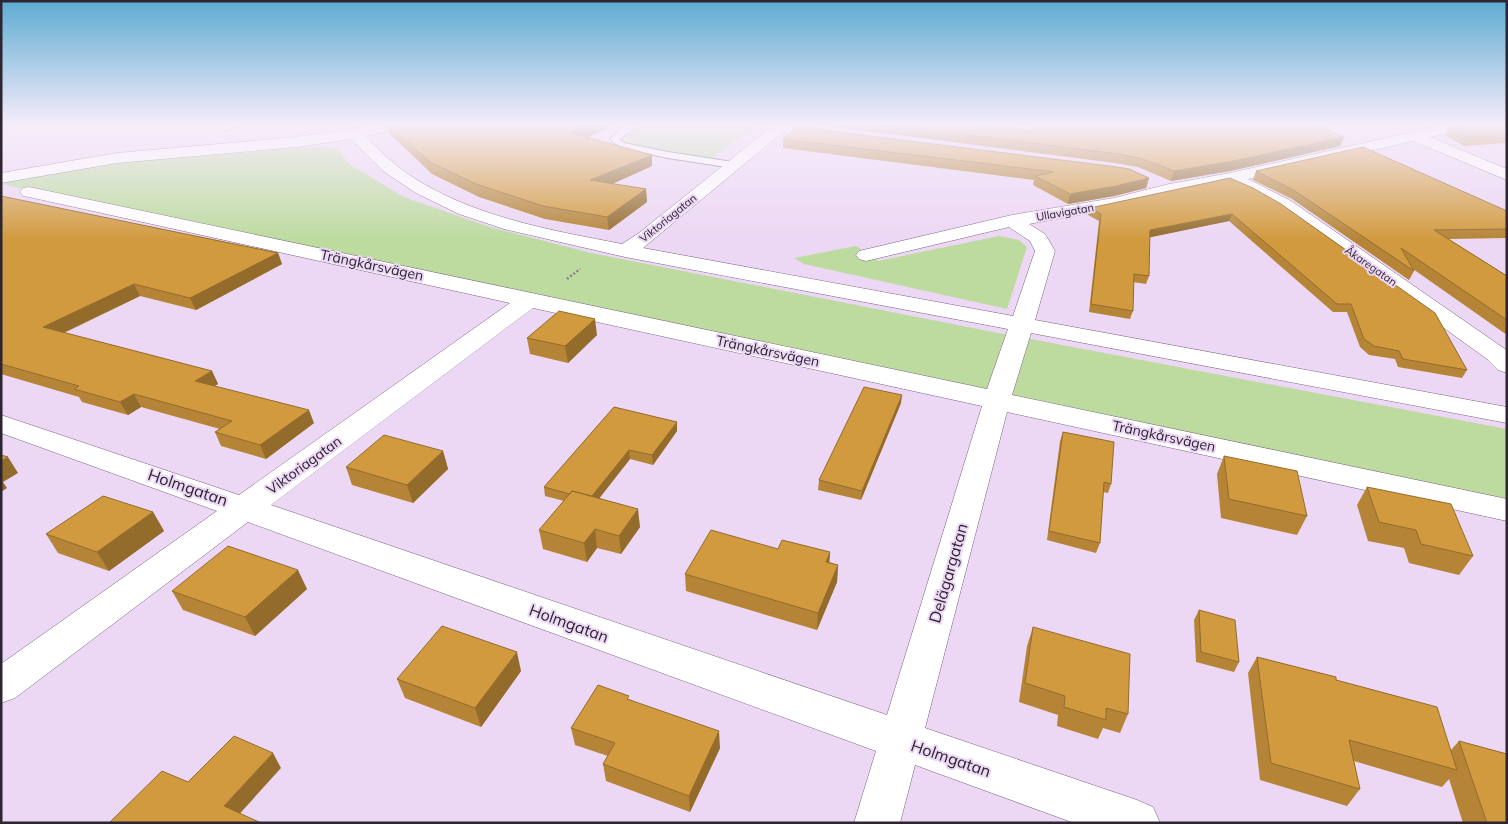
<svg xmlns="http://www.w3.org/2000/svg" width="1508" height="824" viewBox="0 0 1508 824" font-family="Mulish,sans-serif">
<rect width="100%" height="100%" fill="#ecd7f4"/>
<path fill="#bddb9f" d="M 642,124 L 758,124 L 711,159 L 660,153 L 612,138 Z
M 319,147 L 337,148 L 349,164 L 404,197 L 490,227 L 591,253 L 988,331 L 1507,429 L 1507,501 L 1,184 L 1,182 L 91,164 Z
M 999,236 L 1019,240 L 1027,247 L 1007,309 L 804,264 L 794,258 L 856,246 L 878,261 Z"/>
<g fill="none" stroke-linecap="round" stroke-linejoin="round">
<g stroke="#76637d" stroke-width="2">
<path id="lane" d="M 227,124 L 242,124 L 224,131 L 220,128 Z
M 630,124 L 642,124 L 619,139 L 624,143 L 668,152 L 733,162 L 738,165 L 733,168 L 668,158 L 621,148 L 610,139 L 621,129 Z"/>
</g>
<g stroke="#76637d" stroke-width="1">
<path id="street" d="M 381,124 L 410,124 L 408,127 L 366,136 C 378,149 391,162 405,172 C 468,216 549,230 622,244 L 639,233 L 775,124 L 792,124 L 836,132 L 838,135 L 836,138 L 831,139 L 783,132 L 643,248 L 1013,316 L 1035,251 L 1030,241 L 1009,227 L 866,261 L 859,259 L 856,255 L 859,251 L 1012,215 L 1114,198 L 1169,184 L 1230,173 L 1449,124 L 1477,124 L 1475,127 L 1430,137 L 1507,169 L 1507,180 L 1413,141 L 1248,179 L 1291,201 L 1505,349 L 1507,351 L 1507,373 L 1498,370 L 1487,359 L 1279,209 L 1251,193 L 1228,183 L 1170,194 L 1115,208 L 1029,224 L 1045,234 L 1055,251 L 1035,320 L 1507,407 L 1507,423 L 1031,333 L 1012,395 L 1507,499 L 1507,521 L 1007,412 L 925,728 L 1137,800 L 1153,807 L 1160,823 L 1074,823 L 915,765 L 900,823 L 854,823 L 876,751 L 248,522 L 15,698 L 1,703 L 1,664 L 217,511 L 1,433 L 1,415 L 239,495 L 510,303 L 29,197 L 23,196 L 20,192 L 23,188 L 29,187 L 987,389 L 1008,329 L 625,257 L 504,229 L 459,214 L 416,193 L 383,171 L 351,139 L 297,147 L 117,163 L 1,183 L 1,173 L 117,153 L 297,137 ZM 533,308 L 982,406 L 887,715 L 271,505 Z"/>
</g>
<path stroke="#8b7d91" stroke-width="2.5" stroke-dasharray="2 2" stroke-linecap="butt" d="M 567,279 L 580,269"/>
<use href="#lane" fill="#fff" fill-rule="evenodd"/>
<use href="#street" fill="#fff" fill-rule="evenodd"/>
<g stroke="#453b48" stroke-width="4">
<path id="rail" d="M 1,125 L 3,124"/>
</g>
<use href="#rail" stroke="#ecd7f4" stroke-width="2.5" stroke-dasharray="7" stroke-linecap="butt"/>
</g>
<path fill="#b58436" d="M 386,124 L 616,124 L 587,137 L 652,155 L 652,166 L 612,184 L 646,189 L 647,202 L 609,230 L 545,219 L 479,197 L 432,174 L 389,133 Z
M 813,124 L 974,124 L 1033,131 L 1344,137 L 1340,146 L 1230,171 L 1171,181 L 1138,167 L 1115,163 Z
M 1451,124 L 1507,124 L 1507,143 L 1464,146 L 1445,135 Z
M 783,139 L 1149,178 L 1146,188 L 1114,196 L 1068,204 L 1033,185 L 1034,180 L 783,148 Z
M 1256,171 L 1507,211 L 1507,238 L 1448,239 L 1507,276 L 1507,335 L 1413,269 L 1414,271 L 1409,280 L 1292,199 L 1253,180 Z
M 1230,178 L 1467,370 L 1462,378 L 1398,367 L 1395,359 L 1369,355 L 1360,347 L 1347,312 L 1333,312 L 1229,221 L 1149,237 L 1149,276 L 1146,284 L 1133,282 L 1133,311 L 1130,319 L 1089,312 L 1099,221 L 1088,215 L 1090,208 Z
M 1,196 L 278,253 L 282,264 L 196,310 L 140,296 L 64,333 L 212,371 L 218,384 L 214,386 L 314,423 L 266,459 L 221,446 L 215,432 L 220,429 L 141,407 L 128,415 L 82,402 L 79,397 L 1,374 Z
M 597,335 L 568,363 L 530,354 L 527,338 Z
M 901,403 L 861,500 L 818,490 L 819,480 Z
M 614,407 L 677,431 L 653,465 L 630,459 L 599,498 L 640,527 L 621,554 L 597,548 L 587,562 L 543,549 L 539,530 L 564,501 L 545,496 L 544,487 Z
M 1063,432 L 1111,484 L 1108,493 L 1103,492 L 1100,543 L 1096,553 L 1047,540 L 1060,441 Z
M 443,451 L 448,469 L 413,503 L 352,485 L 346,467 Z
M 1224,456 L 1307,516 L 1297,535 L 1221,518 L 1217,474 Z
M 1367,487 L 1473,556 L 1459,575 L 1409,563 L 1404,548 L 1368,541 L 1357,505 Z
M 153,512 L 164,531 L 109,571 L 58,553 L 46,534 Z
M 778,549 L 830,552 L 829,562 L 838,565 L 837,582 L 817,630 L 686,591 L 685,574 Z
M 307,589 L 255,636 L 183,610 L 172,591 Z
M 1199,610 L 1239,662 L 1234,672 L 1196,662 L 1194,620 Z
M 1033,627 L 1128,714 L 1120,733 L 1103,728 L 1098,739 L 1057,726 L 1058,715 L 1019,702 L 1027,646 Z
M 1257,657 L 1336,680 L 1451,750 L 1459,741 L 1507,823 L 1463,823 L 1449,779 L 1442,787 L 1354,761 L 1360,789 L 1347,806 L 1260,780 L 1248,673 Z
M 521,671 L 481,727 L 405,698 L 397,679 Z
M 629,699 L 720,748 L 690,812 L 606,781 L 603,764 L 608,756 L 575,745 L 571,728 Z"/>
<path fill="#936c2c" d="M 590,124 L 616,124 L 572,144 L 571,133 Z
M 1430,124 L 1439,124 L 1429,127 Z
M 1344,137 L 1340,146 L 1230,171 L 1171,181 L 1174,171 Z
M 652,155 L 652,166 L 592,193 L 590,180 Z
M 1149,178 L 1146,188 L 1114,196 L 1068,204 L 1070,194 Z
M 646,189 L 647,202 L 609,230 L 607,217 Z
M 1232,214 L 1229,221 L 1147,238 L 1150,230 Z
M 278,253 L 282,264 L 196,310 L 190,298 Z
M 134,284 L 140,296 L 50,339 L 43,327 Z
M 595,319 L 597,335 L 568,363 L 565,346 Z
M 212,371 L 218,384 L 201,394 L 195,381 Z
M 134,394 L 141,407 L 128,415 L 120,402 Z
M 902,395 L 901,403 L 861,500 L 862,491 Z
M 309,410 L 314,423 L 266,459 L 260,445 Z
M 677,422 L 677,431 L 653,465 L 652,455 Z
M 629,450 L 630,459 L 591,509 L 589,499 Z
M 443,451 L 448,469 L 413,503 L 407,485 Z
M 8,457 L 18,473 L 3,482 L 7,488 L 1,492 L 1,461 Z
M 638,509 L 640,527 L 621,554 L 619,536 Z
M 153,512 L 164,531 L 109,571 L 97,552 Z
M 595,529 L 597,548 L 587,562 L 584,543 Z
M 830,552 L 829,569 L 826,562 Z
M 838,565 L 837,582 L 817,630 L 818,613 Z
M 298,570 L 307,589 L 255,636 L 245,617 Z
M 517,652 L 521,671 L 481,727 L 475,708 Z
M 719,731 L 720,748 L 690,812 L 689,796 Z
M 273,753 L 281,768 L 234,820 L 224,806 Z"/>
<path fill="#d29a3f" stroke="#936c2c" d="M 388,124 L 590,124 L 571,133 L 652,155 L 590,180 L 646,189 L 607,217 L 543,206 L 476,184 L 430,162 Z
M 884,124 L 974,124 L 1033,131 L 1036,130 L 1038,124 L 1314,124 L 1344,137 L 1233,161 L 1174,171 L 1140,158 L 1118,154 Z
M 1452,124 L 1507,124 L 1507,132 L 1470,134 Z
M 797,127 L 1117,167 L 1129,169 L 1149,178 L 1116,186 L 1070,194 L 1035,176 L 1054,172 L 783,139 Z
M 1363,147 L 1507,211 L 1507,229 L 1434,230 L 1507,276 L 1507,320 L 1401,248 L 1414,271 L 1295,191 L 1256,171 Z
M 1230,178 L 1253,188 L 1281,204 L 1435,313 L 1467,370 L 1403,359 L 1399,351 L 1374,346 L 1364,339 L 1351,304 L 1337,304 L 1232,214 L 1150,230 L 1149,276 L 1134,274 L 1133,311 L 1091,304 L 1101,214 L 1090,208 Z
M 1,196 L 278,253 L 190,298 L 134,284 L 43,327 L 212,371 L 195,381 L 309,410 L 260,445 L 215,432 L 232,421 L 134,394 L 120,402 L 74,389 L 79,386 L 1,364 Z
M 559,311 L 595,319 L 565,346 L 527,338 Z
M 864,387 L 902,395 L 862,491 L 819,480 Z
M 614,407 L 677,422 L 652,455 L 629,450 L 592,496 L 572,491 L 570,494 L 544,487 Z
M 1063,432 L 1114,442 L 1111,484 L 1104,482 L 1100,543 L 1049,531 Z
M 384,435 L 443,451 L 407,485 L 346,467 Z
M 1,455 L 8,457 L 1,461 Z
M 1224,456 L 1297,471 L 1307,516 L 1229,499 Z
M 1367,487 L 1451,504 L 1473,556 L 1421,544 L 1416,530 L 1379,522 Z
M 572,491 L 638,509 L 619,536 L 595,529 L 584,543 L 539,530 Z
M 103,496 L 153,512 L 97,552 L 46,534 Z
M 711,530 L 778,549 L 782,540 L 830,552 L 826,562 L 838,565 L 818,613 L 685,574 Z
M 228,546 L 298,570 L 245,617 L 172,591 Z
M 1199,610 L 1235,620 L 1239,662 L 1201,652 Z
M 442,626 L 517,652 L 475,708 L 397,679 Z
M 1033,627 L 1130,654 L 1128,714 L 1106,708 L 1106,720 L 1064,707 L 1065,696 L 1025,683 Z
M 1257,657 L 1336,677 L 1336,680 L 1437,707 L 1457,770 L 1349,740 L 1360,789 L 1271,763 Z
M 598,685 L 629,696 L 627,699 L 719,731 L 689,796 L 603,764 L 615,743 L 571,728 Z
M 234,736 L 273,753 L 224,806 L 261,823 L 109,823 L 162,771 L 188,782 Z
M 1459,741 L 1507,754 L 1507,823 L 1487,823 Z"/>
<linearGradient id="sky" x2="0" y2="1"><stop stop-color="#5dabd2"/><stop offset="0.52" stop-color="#f6edfa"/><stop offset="1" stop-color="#f6edfa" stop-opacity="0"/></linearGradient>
<rect width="1508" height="240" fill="url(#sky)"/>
<g text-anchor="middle" stroke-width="4" stroke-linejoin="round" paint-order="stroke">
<g font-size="11" fill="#2d2530" stroke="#ecd7f4">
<text transform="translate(1065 212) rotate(-10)" y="4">Ullavigatan</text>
<text transform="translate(668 218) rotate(-39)" y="4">Viktoriagatan</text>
<text transform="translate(1371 266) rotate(35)" y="4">Åkaregatan</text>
</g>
<g font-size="14" fill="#2d2530" stroke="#ecd7f4">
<text transform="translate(372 265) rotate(12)" y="5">Trängkårsvägen</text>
<text transform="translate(768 351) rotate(12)" y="5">Trängkårsvägen</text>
<text transform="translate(1164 436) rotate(12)" y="5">Trängkårsvägen</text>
<text transform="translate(304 465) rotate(-36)" y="5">Viktoriagatan</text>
</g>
<g font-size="16" fill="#2d2530" stroke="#ecd7f4">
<text transform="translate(188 487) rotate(19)" y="6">Holmgatan</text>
<text transform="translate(948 573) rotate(-74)" y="6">Delägargatan</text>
<text transform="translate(569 623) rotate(20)" y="6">Holmgatan</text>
<text transform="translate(951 758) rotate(19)" y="6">Holmgatan</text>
</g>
</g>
<rect width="1508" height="824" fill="none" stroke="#2d2530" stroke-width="5"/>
</svg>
